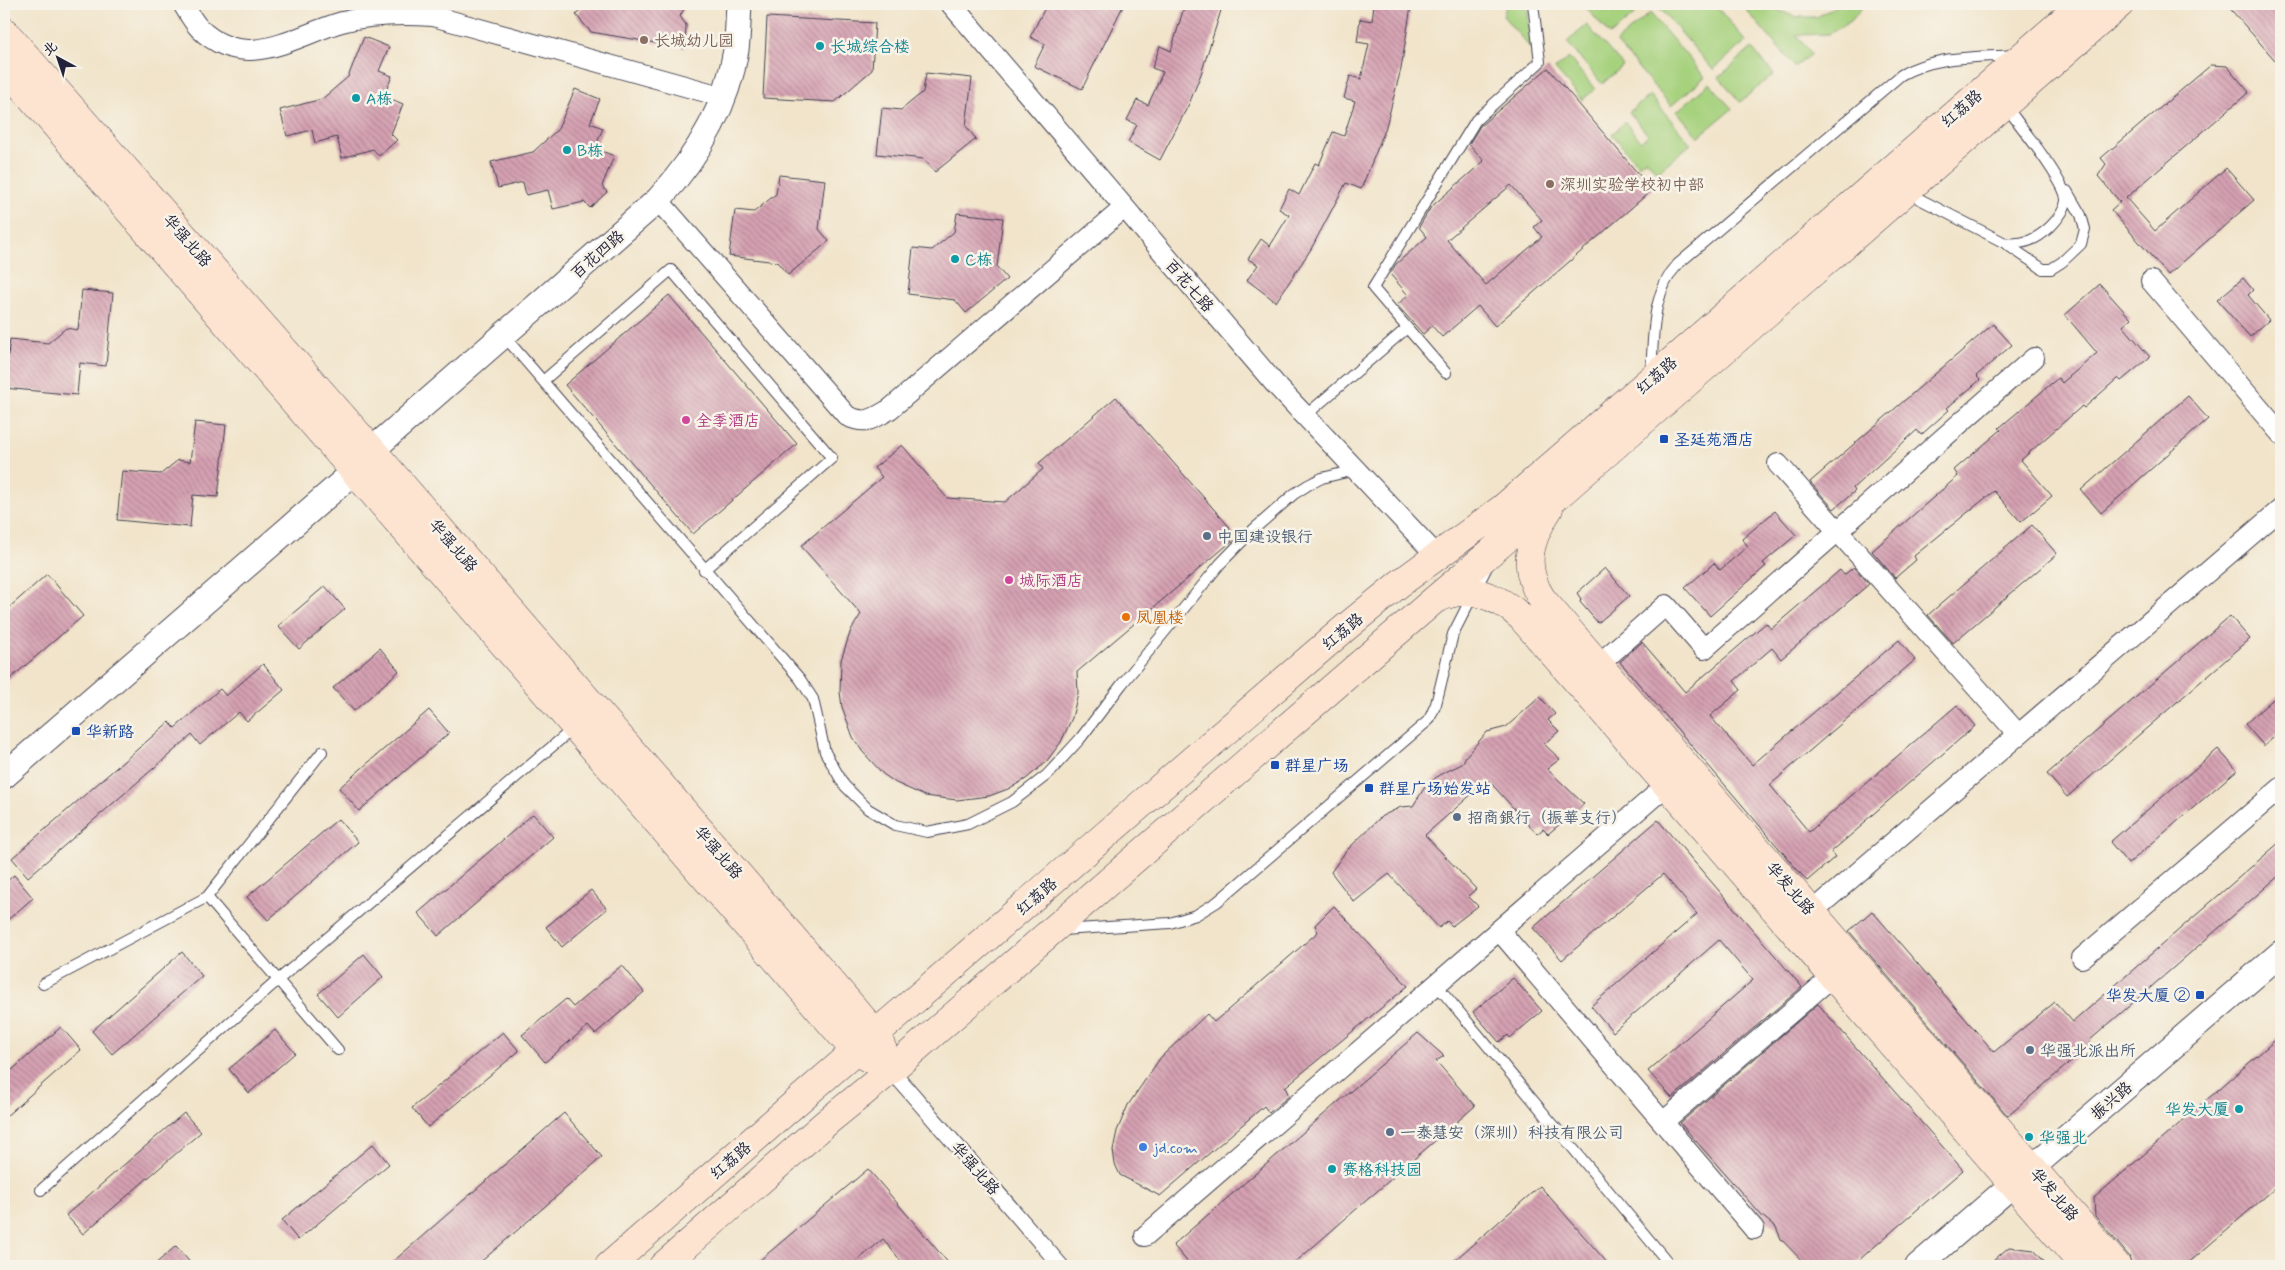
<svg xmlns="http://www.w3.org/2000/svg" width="2285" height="1270" viewBox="0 0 2285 1270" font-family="Mynerve,'LXGW WenKai TC',sans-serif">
<defs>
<pattern id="building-back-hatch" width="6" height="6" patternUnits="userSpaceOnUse" patternTransform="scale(1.25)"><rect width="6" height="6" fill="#d6a1b2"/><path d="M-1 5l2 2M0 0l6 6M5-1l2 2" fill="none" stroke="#ad8392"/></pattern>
</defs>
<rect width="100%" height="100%" fill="#f7f3e8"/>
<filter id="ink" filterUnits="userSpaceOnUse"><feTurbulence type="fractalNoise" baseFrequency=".02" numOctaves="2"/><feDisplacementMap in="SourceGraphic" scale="10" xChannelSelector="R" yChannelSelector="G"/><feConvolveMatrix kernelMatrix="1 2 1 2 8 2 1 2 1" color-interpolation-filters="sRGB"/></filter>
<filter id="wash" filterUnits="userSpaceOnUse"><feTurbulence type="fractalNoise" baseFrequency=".0096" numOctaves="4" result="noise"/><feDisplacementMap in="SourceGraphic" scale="20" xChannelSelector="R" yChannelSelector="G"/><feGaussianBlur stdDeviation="1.12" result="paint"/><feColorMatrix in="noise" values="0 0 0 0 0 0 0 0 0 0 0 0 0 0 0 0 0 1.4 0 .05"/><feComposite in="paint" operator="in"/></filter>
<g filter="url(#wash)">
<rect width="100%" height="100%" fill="#f1e4ca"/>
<path fill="#a6d17d" stroke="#647a5c" d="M 1507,4 L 1527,4 L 1532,50 L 1503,16 Z
M 1583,4 L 1641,4 L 1644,7 L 1610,35 Z
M 1661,4 L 1714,4 L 1746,41 L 1713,70 L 1658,6 Z
M 1741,4 L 1767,4 L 1780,11 L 1796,17 L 1817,17 L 1839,4 L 1865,4 L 1851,21 L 1829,34 L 1796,35 L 1812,54 L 1795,67 Z
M 1650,13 L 1705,77 L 1671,106 L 1616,42 Z
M 1587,25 L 1623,66 L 1602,84 L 1567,42 Z
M 1752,48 L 1774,74 L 1740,102 L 1719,77 Z
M 1569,58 L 1595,89 L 1582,100 L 1555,69 Z
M 1710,83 L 1732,109 L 1698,137 L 1677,111 Z
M 1650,95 L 1691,144 L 1657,172 L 1646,159 L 1638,165 L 1612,134 L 1625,122 L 1641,141 L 1648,135 L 1629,112 Z"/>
<g id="blocks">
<path fill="url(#building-back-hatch)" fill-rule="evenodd" d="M 585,4 L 687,4 L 680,16 L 686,25 L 685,48 L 591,32 L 576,15 Z
M 1047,4 L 1124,4 L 1082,89 L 1034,66 L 1045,44 L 1030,37 Z
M 1185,4 L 1223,4 L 1201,74 L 1189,104 L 1160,160 L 1128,142 L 1137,125 L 1127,120 L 1137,100 L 1148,105 L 1163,72 L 1152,68 L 1160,46 L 1171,51 Z
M 1374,4 L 1411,6 L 1401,69 L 1385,130 L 1361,189 L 1346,183 L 1311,249 L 1276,302 L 1247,280 L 1258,265 L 1248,259 L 1261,239 L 1270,246 L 1289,215 L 1279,209 L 1289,189 L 1299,195 L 1315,163 L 1319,165 L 1333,132 L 1344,136 L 1355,101 L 1344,98 L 1350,76 L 1361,79 L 1369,44 L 1357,42 L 1360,19 L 1372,21 Z
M 2226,4 L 2281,4 L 2281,67 Z
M 767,17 L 875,23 L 872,70 L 835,102 L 763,98 Z
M 364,37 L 389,47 L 379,71 L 392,76 L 384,96 L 403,104 L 391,134 L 397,140 L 379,156 L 373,149 L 342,158 L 337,137 L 315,143 L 312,130 L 287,136 L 280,110 L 322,99 L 348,77 Z
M 2211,65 L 2227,66 L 2249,92 L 2126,198 L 2155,231 L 2226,168 L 2254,200 L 2168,275 L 2111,210 L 2120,202 L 2098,176 L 2106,164 L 2101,158 Z
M 1548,68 L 1652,190 L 1495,326 L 1478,306 L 1442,337 L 1432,326 L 1423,334 L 1397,305 L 1408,295 L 1390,274 L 1396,264 L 1427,237 L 1419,227 L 1431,207 L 1484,161 L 1469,144 L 1480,126 ZM 1511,185 L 1542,220 L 1534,227 L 1542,237 L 1486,285 L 1447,240 Z
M 926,73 L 972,78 L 966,126 L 976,139 L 935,172 L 924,159 L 877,154 L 882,108 L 901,110 L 923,92 Z
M 575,89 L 600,99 L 590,123 L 603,128 L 595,148 L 614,156 L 602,186 L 607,192 L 590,208 L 584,202 L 553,209 L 548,190 L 526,195 L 523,182 L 498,188 L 491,162 L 533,152 L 558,129 Z
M 779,175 L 825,180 L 819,229 L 829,241 L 788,275 L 777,262 L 729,256 L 735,210 L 754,212 L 776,194 Z
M 957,213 L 1003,218 L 997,267 L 1007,279 L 966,313 L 955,300 L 908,294 L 913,248 L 932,250 L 954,232 Z
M 2243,278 L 2253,290 L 2248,295 L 2269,320 L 2250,337 L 2217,300 Z
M 2100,284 L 2131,319 L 2123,326 L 2150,357 L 2121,381 L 2118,378 L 2084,408 L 2082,406 L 2021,460 L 2052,496 L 2021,522 L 1994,491 L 1914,556 L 1916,560 L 1895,578 L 1872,551 L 1958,476 L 1954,470 L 2001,430 L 1999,428 L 2058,378 L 2062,383 L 2097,353 L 2065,315 Z
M 82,290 L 113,293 L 106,366 L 80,363 L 77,395 L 4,388 L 10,339 L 48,343 L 66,328 L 78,330 Z
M 669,295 L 797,444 L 693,534 L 565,385 Z
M 1993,324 L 2012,345 L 1976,376 L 1980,380 L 1947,408 L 1949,410 L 1921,435 L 1917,430 L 1853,488 L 1855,491 L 1834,509 L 1810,482 Z
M 2188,396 L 2208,419 L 2101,513 L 2081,490 Z
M 1116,397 L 1232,530 L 1232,541 L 1077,672 L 1078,693 L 1072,718 L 1061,742 L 1046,762 L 1026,779 L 1008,789 L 989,796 L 957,800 L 925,796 L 896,783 L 883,774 L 862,751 L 853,737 L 842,707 L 840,692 L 841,660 L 851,630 L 861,614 L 801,546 L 882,477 L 874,468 L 902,445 L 947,498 L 1005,502 L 1043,469 L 1039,463 Z
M 195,422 L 226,425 L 218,497 L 193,495 L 190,527 L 117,520 L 122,471 L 161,474 L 178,460 L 190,462 Z
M 1775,511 L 1796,535 L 1763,563 L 1766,566 L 1710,616 L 1685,588 L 1714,563 L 1720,570 L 1748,546 L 1742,539 Z
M 2032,525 L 2057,554 L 1953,643 L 1928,615 Z
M 1854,567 L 1869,584 L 1781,659 L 1772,648 L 1734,681 L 1741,690 L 1710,716 L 1752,765 L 1899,640 L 1915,660 L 1770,785 L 1809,832 L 1957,705 L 1975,726 L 1865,821 L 1866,822 L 1831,852 L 1835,857 L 1807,881 L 1620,662 L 1642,642 L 1685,692 L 1766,623 L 1771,629 L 1840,570 L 1844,575 Z
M 1605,568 L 1629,596 L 1598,623 L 1580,602 L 1581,599 L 1577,593 Z
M 47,574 L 83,616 L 4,684 L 4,612 Z
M 325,586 L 345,609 L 299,649 L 278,626 Z
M 2230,616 L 2250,639 L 2067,797 L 2047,774 Z
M 380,648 L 399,671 L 354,711 L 333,688 Z
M 263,664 L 284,690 L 247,721 L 239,712 L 200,745 L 192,735 L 28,877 L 12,858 L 169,722 L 175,728 L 220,689 L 226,696 Z
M 2281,692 L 2281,731 L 2264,746 L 2245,724 Z
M 1540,697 L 1555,714 L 1548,720 L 1559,731 L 1544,744 L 1560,759 L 1547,769 L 1584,804 L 1548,834 L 1543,829 L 1537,834 L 1488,780 L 1425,835 L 1476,889 L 1468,896 L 1478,906 L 1452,926 L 1447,921 L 1439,928 L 1389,874 L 1354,902 L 1331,872 L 1346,851 L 1382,816 L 1401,807 L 1413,806 L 1425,787 L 1439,775 L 1462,764 L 1466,756 L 1487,732 L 1506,727 Z
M 429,710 L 449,733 L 359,811 L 339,788 Z
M 2218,749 L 2237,770 L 2128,864 L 2110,842 Z
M 533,814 L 553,837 L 438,936 L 418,913 Z
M 338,819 L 358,842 L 268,920 L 247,897 Z
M 1658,820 L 1802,987 L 1672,1098 L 1648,1071 L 1753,980 L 1719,940 L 1613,1032 L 1591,1006 L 1697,914 L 1663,874 L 1562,960 L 1533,928 Z
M 2281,841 L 2281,874 L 2089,1041 L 2091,1044 L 2008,1116 L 1849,931 L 1872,911 L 1994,1052 L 2055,1002 L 2073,1022 Z
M 14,875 L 33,898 L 4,923 L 4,884 Z
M 591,890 L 607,909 L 562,947 L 546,927 Z
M 1334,906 L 1408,986 L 1285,1087 L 1289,1096 L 1272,1110 L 1269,1113 L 1264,1106 L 1160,1196 L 1120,1175 L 1115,1164 L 1113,1150 L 1117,1131 L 1128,1105 L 1161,1057 L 1207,1014 L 1214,1022 L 1318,932 L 1315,925 Z
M 182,952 L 202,976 L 112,1054 L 92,1031 Z
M 364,954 L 383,977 L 338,1017 L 318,994 Z
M 622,965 L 644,992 L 595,1034 L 588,1026 L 545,1062 L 522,1035 L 566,999 L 573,1007 Z
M 1513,978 L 1542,1011 L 1510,1038 L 1508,1035 L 1499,1042 L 1473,1012 Z
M 1818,1004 L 1963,1170 L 1852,1266 L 1807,1266 L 1781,1239 L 1776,1227 L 1762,1216 L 1680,1123 Z
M 61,1027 L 81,1050 L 4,1118 L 4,1077 Z
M 275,1030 L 295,1053 L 249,1093 L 229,1069 Z
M 503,1032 L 519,1051 L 428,1127 L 412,1108 Z
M 1418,1033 L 1444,1056 L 1436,1061 L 1475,1106 L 1291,1266 L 1191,1266 L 1173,1245 Z
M 2281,1035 L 2281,1183 L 2185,1266 L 2132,1266 L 2129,1256 L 2095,1216 L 2094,1198 Z
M 184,1113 L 201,1132 L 83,1234 L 66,1215 Z
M 564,1113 L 602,1157 L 476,1266 L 388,1266 Z
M 373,1144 L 389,1164 L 298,1240 L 282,1220 Z
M 868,1169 L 951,1266 L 905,1266 L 883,1239 L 851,1266 L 753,1266 Z
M 1540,1186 L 1610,1266 L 1448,1266 Z
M 176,1246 L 193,1266 L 153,1266 Z
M 2009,1247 L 2034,1250 L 2048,1266 L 1987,1266 Z"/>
</g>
</g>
<g filter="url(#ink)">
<use href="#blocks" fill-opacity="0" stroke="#413f50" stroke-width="1"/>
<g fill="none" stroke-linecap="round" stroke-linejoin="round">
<g stroke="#413f50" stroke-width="12">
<path id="service" d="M 1906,192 L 2005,243 C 2024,245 2036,240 2050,227 C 2056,221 2065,211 2066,201 C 2068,184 2017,122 2005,105
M 2006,244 L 2043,269 L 2051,269 L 2062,262 L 2081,244 L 2085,229 L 2081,215 L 2067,191
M 504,336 L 800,679 L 813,699 L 825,752 L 844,785 L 868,809 L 895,825 L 927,832 L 968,824 L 1012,802 L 1047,775 L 1080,739 L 1122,684 L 1220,564 L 1254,529 L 1294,494 L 1308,485 L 1322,478 L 1355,470
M 1651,372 C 1654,335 1651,293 1678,264 L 1901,75 C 1936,55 1975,58 2014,55
M 1446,373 L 1373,288 L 1476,120 L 1540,62 L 1533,4
M 543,381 L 671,270 L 832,458 L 704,570
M 1305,416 L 1407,328
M 207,897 L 338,1050
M 1062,930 L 1170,923 L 1196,915 L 1217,902 L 1429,720 L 1436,704 L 1453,634 L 1487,567
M 43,984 L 207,897 L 322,752
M 1436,984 L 1671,1266
M 41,1190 L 278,980 L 575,727"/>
</g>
<g stroke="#413f50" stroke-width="17">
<path id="pedestrian" d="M 891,1070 L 1061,1266"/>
</g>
<g stroke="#413f50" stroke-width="22">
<path id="minor" d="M 183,4 C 188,12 193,22 200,29 C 246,73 293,36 342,22 C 372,14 402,14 433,16 L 724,97
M 951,4 L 1275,384 L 1438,557
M 658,200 L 847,416 C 866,425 873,419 890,409 L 1124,208
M 2151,281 L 2281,434
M 1778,464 L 2018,734
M 1598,665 L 1666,605 L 1704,649 L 2034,358
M 1812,912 L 2281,509
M 1499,930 L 1754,1229
M 2082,958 L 2281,788
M 1663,1122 L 1833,976
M 1145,1236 L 1667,785"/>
</g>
<g stroke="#413f50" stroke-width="27">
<path id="tertiary" d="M 4,776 L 354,472 L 372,450 L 658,200 C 697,157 727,108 736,50 C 738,35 738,19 739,4
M 1918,1266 L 2281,953"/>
</g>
<g stroke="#413f50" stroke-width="29">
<path id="secondary" d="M 4,31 L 372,450 L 876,1034 L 883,1050
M 4,66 L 856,1052 L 872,1060
M 1549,509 C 1529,540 1521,567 1542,599 L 2117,1266
M 1436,599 C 1467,583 1499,596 1522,618 L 2084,1266
M 609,1266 L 792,1106 L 1345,628 L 1399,584 L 1503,508 L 2082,4
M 663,1266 L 827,1122 L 891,1070 L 1433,601 L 1562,492 L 2120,4"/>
</g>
<use href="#service" stroke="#fff" stroke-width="10"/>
<use href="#pedestrian" stroke="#fff" stroke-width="15"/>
<use href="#minor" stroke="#fff" stroke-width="20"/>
<use href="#tertiary" stroke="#fff" stroke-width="25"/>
<use href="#secondary" stroke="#fde4d1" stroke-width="28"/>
</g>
</g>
<g fill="#8d6e63" stroke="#f7f3e8" stroke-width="2">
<circle cx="644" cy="40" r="5"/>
<circle cx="1550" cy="184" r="5"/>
</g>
<g fill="#0f9aa8" stroke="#f7f3e8" stroke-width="2">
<circle cx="820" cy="46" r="5"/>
<circle cx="356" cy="98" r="5"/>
<circle cx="567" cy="150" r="5"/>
<circle cx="955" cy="259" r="5"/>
<circle cx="2239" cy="1109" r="5"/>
<circle cx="2029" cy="1137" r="5"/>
<circle cx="1332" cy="1169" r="5"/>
</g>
<g fill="#d1479c" stroke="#f7f3e8" stroke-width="2">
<circle cx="686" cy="420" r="5"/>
<circle cx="1009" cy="580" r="5"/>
</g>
<g fill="#1a4fb4" stroke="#f7f3e8" stroke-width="2">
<rect x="1659" y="434" width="10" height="10" rx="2.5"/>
<rect x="71" y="726" width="10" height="10" rx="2.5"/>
<rect x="1270" y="760" width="10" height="10" rx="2.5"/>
<rect x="1364" y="783" width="10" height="10" rx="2.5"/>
<rect x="2195" y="990" width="10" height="10" rx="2.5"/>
</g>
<g fill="#5c6f8a" stroke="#f7f3e8" stroke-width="2">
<circle cx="1207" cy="536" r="5"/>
<circle cx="1457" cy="817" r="5"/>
<circle cx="2030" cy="1050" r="5"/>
<circle cx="1390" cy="1132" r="5"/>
</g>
<circle fill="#e8710a" stroke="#f7f3e8" stroke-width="2" cx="1126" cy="617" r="5"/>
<circle fill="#3f7fe0" stroke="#f7f3e8" stroke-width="2" cx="1143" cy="1147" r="5"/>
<g text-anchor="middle" stroke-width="5" stroke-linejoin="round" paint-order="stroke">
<g font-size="16" fill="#785e54" stroke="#f7f3e8" text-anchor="start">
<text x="654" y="46">长城幼儿园</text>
<text x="1560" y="190">深圳实验学校初中部</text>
</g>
<g font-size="16" fill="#0d838f" stroke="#f7f3e8" text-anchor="start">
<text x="830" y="52">长城综合楼</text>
<text x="366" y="104">A栋</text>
<text x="577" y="156">B栋</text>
<text x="965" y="265">C栋</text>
<text x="2229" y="1115" text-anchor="end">华发大厦</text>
<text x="2039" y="1143">华强北</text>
<text x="1342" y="1175">赛格科技园</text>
</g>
<g font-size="16" fill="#22223b" stroke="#f7f3e8">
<text transform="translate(1961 108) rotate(-41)" y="6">红荔路</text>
<text transform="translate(188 240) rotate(49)" y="6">华强北路</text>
<text transform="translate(597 254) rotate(-41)" y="6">百花四路</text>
<text transform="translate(1190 285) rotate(49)" y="6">百花七路</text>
<text transform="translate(1656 375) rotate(-41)" y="6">红荔路</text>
<text transform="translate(454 545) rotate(49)" y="6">华强北路</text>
<text transform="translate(1342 631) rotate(-40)" y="6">红荔路</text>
<text transform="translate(719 852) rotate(49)" y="6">华强北路</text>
<text transform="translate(1791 888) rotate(49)" y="6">华发北路</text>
<text transform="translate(1036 896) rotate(-41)" y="6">红荔路</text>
<text transform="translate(2111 1100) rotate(-41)" y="6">振兴路</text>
<text transform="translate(730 1160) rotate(-41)" y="6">红荔路</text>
<text transform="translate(976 1168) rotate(49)" y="6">华强北路</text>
<text transform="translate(2055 1194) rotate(49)" y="6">华发北路</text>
</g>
<g font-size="16" fill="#b23c85" stroke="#f7f3e8" text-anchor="start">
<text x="696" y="426">全季酒店</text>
<text x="1019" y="586">城际酒店</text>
</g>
<g font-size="16" fill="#164399" stroke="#f7f3e8" text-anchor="start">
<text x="1674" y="445">圣廷苑酒店</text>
<text x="86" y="737">华新路</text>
<text x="1285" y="771">群星广场</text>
<text x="1379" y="794">群星广场始发站</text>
<text x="2190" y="1001" text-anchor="end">华发大厦 ②</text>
</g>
<g font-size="16" fill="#4e5e75" stroke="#f7f3e8" text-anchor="start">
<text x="1217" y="542">中国建设银行</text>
<text x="1467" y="823">招商銀行（振華支行）</text>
<text x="2040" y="1056">华强北派出所</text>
<text x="1400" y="1138">一泰慧安（深圳）科技有限公司</text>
</g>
<g font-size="16" fill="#c56008" stroke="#f7f3e8" text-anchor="start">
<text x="1136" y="623">凤凰楼</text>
</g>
<g font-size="16" fill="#366cbe" stroke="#f7f3e8" text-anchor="start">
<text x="1153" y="1153">jd.com</text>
</g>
</g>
<rect width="2285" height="1270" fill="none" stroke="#f7f3e8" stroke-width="20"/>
<g transform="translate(58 58) rotate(320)" stroke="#f7f3e8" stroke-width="4" paint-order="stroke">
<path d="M0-4L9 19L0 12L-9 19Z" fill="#22223b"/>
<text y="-8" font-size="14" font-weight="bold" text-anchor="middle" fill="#22223b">北</text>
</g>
</svg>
